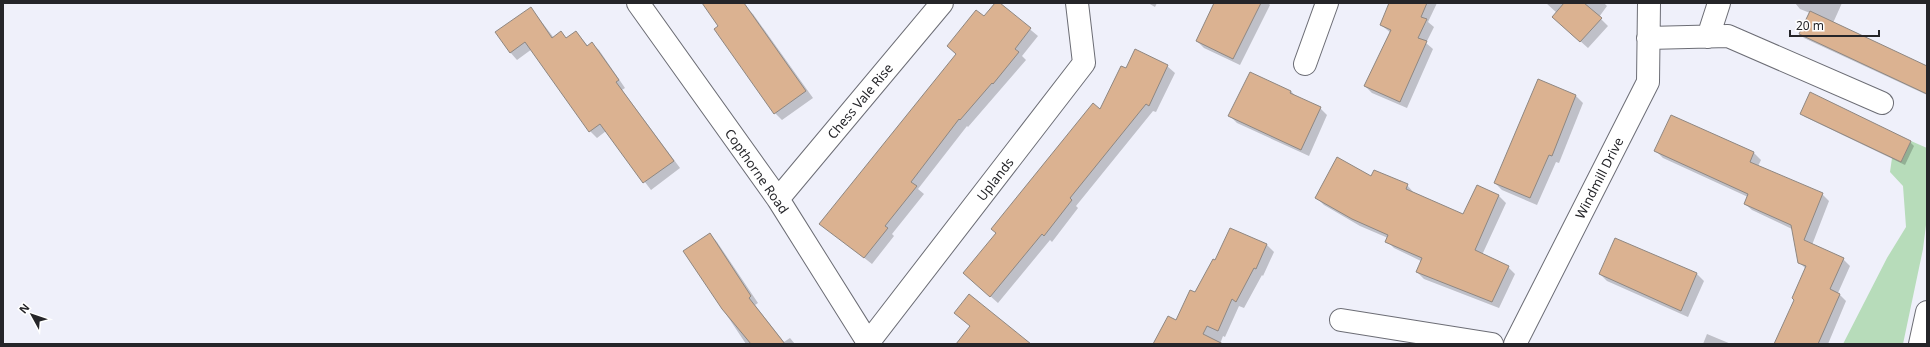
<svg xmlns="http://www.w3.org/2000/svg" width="1930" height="347" viewBox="0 0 1930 347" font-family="'Noto Sans',sans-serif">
<rect width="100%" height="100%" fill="#eff0fa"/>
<path fill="#b7dcba" d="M 1911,141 L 1927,148 L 1927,217 L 1923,249 L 1903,344 L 1843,344 L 1887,258 L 1906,227 L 1903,186 L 1890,172 L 1892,158 L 1901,162 Z"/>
<path fill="#0003" d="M 703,3 L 741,3 L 753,14 L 813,98 L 782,120 L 775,113 Z
M 996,3 L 998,3 L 1038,36 L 1022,56 L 1026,60 L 968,127 L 967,126 L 918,189 L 924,194 L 892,234 L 894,236 L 872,264 L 821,224 L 957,55 L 948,46 L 984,18 Z
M 1148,3 L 1157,3 L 1155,7 Z
M 1215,3 L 1268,3 L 1270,5 L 1240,65 L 1204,48 L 1197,41 Z
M 1387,3 L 1437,3 L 1428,22 L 1434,27 L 1426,43 L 1433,49 L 1407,108 L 1372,93 L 1365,86 L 1391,33 L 1381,25 L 1390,5 Z
M 1546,3 L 1604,3 L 1607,6 L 1599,17 L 1608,26 L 1588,48 L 1553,17 L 1557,13 Z
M 1795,3 L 1842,3 L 1833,23 L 1927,67 L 1927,95 L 1804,38 L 1800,34 L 1810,13 L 1800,9 Z
M 531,8 L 554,38 L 561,33 L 567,39 L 576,32 L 588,46 L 591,43 L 599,50 L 625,88 L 622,90 L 680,168 L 651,190 L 606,131 L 597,138 L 590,131 L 532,49 L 517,60 L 510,52 Z
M 1167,66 L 1175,73 L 1156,112 L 1153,111 L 1076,206 L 1078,208 L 1052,242 L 1050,240 L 998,303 L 964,273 L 1101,111 L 1126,70 Z
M 1538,81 L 1576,96 L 1583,103 L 1559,163 L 1556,162 L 1537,205 L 1502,190 L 1495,183 Z
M 1291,91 L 1297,98 L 1320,108 L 1327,115 L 1309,156 L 1237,123 L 1230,116 Z
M 1801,114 L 1910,142 L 1914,146 L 1905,165 L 1805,117 Z
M 1656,151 L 1754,153 L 1761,160 L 1758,166 L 1822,194 L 1829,201 L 1812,245 L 1843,259 L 1850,266 L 1838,293 L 1846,301 L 1828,344 L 1775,344 L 1795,300 L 1806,269 L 1799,262 L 1792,229 L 1752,210 L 1745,204 L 1748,197 L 1663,158 Z
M 1372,177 L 1407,185 L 1414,193 L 1464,216 L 1477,186 L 1499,196 L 1506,203 L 1482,255 L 1508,267 L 1515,274 L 1499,308 L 1424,279 L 1417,272 L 1421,261 L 1394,248 L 1387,241 L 1388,238 L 1360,226 L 1324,205 L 1317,198 Z
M 1231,229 L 1267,245 L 1274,252 L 1263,276 L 1262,275 L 1244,308 L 1239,306 L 1225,337 L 1223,336 L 1220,344 L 1160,344 L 1216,261 Z
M 710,234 L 717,242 L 758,303 L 755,305 L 784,342 L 790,338 L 795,344 L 746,344 L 684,251 Z
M 1600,274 L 1697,274 L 1704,281 L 1688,317 L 1607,281 Z
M 1707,334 L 1731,344 L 1703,344 Z"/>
<path fill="#dbb291" stroke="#8f8781" d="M 702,3 L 744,3 L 806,91 L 774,114 L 714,29 L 718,26 Z
M 995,3 L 1000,3 L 1031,28 L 1015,49 L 1019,52 L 993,84 L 992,83 L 960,120 L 959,119 L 911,182 L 917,186 L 885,226 L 888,228 L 864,258 L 819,224 L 956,54 L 947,46 L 976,10 L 984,16 Z
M 1214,3 L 1261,3 L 1233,59 L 1196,41 Z
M 1389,3 L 1427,3 L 1421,17 L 1427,19 L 1418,38 L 1427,41 L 1400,102 L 1364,86 L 1391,30 L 1380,25 Z
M 1564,3 L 1584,3 L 1602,18 L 1580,42 L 1552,17 Z
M 531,7 L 552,38 L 561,31 L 566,38 L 576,31 L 587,46 L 592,42 L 619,80 L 616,82 L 674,161 L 643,183 L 600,124 L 589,132 L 525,42 L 510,53 L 495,32 Z
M 1810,11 L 1927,66 L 1927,94 L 1799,34 Z
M 1135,49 L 1168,65 L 1149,106 L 1146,104 L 1070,198 L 1072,200 L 1044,236 L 1042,234 L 990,297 L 963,273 L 996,233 L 991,229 L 1093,103 L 1100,109 L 1121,66 L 1126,68 Z
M 1250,72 L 1291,91 L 1290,93 L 1321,107 L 1301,150 L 1228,116 Z
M 1538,79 L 1576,95 L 1552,156 L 1549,155 L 1530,198 L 1494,183 Z
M 1810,92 L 1911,141 L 1901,162 L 1800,114 Z
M 1671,115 L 1754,152 L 1750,162 L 1823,193 L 1804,240 L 1844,258 L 1830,289 L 1840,294 L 1818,344 L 1774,344 L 1794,300 L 1792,298 L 1806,266 L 1798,263 L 1791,225 L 1744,204 L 1748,194 L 1654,151 Z
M 1337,157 L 1371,176 L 1374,170 L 1408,184 L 1406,189 L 1463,214 L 1477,185 L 1499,195 L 1475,250 L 1509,266 L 1492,302 L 1416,272 L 1422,258 L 1385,242 L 1388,235 L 1352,219 L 1315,198 Z
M 1230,228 L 1267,244 L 1256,269 L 1254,268 L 1236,302 L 1232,299 L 1218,331 L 1207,326 L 1203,334 L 1223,344 L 1153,344 L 1168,316 L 1176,320 L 1190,290 L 1195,292 L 1213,259 L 1215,260 Z
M 710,233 L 751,296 L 749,298 L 785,344 L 751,344 L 722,309 L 683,251 Z
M 1615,238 L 1697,273 L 1681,311 L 1599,274 Z
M 969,294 L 1031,344 L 956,344 L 970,326 L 954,313 Z"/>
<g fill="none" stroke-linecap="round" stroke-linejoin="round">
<g stroke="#6c6d75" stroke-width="24">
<path id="minor" d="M 638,3 L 778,199 L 869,344
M 1708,37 L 1719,3
M 1648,38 L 1728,36 L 1882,103
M 1305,64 L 1327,3
M 778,199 L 942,3
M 1341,320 L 1492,344
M 868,343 L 1084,63 L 1077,3
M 1515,344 L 1648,82 L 1649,3"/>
</g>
<g stroke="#6c6d75" stroke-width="24">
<path id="major" d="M 1920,344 L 1927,312"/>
</g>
<use href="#minor" stroke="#fff" stroke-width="22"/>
<use href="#major" stroke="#fff" stroke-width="22"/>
</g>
<g text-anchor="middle" stroke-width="3" stroke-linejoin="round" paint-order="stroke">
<g font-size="13" fill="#252529" stroke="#fff">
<text transform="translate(860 101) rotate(-50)" y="5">Chess Vale Rise</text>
<text transform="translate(757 171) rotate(55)" y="5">Copthorne Road</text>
<text transform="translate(1599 178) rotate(-63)" y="5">Windmill Drive</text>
<text transform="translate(995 179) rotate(-52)" y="5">Uplands</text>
</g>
</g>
<rect width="1930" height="347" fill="none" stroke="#252529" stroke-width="8"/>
<g transform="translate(32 315) rotate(310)" stroke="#ffffff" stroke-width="3" paint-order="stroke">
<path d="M0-3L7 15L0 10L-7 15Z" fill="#252529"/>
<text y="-6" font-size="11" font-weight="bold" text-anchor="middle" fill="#252529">N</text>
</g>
<path d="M1790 30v6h89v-6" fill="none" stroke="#252529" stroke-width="2"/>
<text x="1796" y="30" font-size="12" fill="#252529" stroke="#ffffff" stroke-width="3" paint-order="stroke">20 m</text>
</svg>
